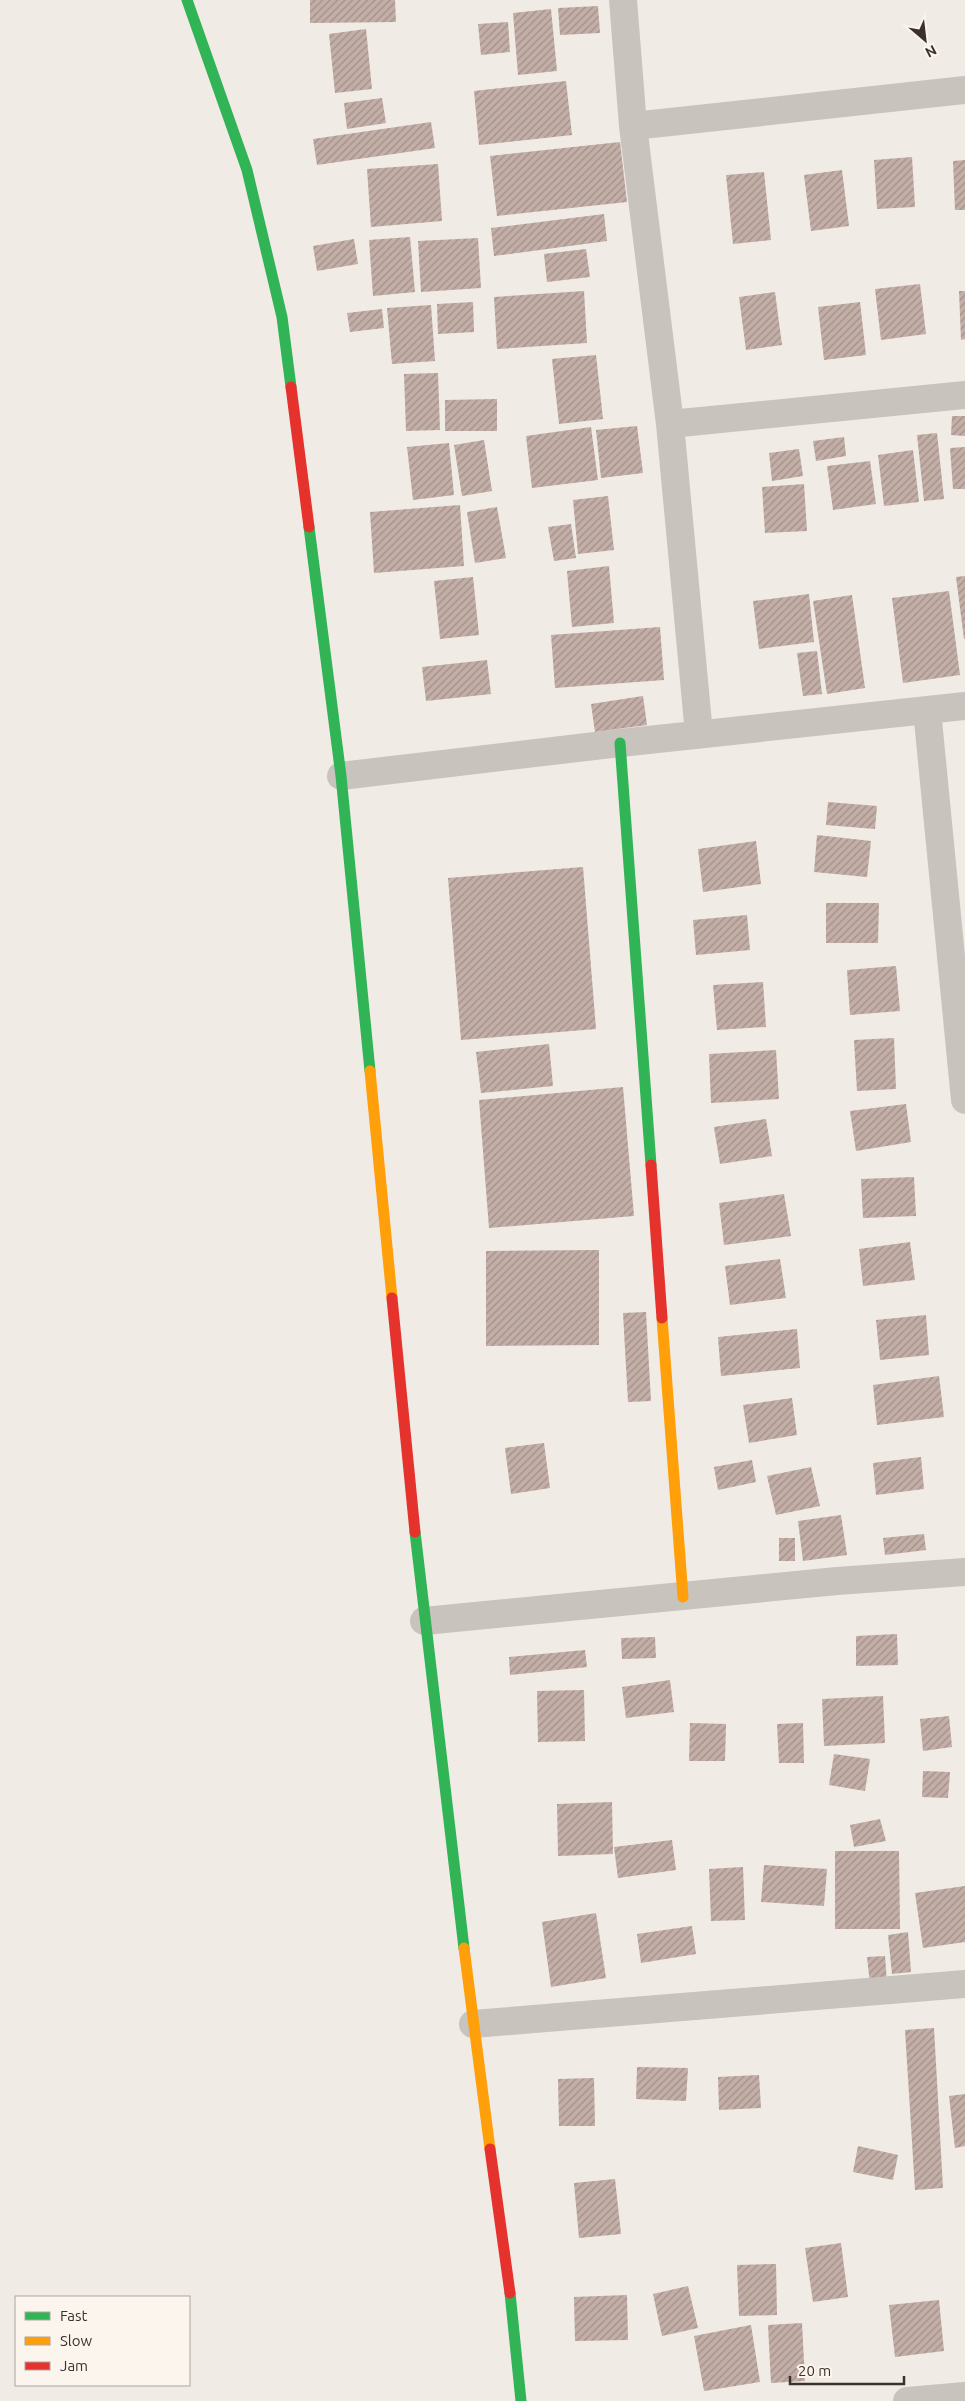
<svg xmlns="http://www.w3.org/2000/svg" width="965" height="2401" viewBox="0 0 965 2401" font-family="Ubuntu,sans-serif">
<defs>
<pattern id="building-hatch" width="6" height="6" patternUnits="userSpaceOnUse" patternTransform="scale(1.25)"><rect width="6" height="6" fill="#c3afa7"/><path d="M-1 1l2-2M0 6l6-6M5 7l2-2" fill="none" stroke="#a08f88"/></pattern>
</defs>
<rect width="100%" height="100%" fill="#f0ebe5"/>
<path fill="url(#building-hatch)" d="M 310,0 L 395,0 L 396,22 L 310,23 Z
M 598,6 L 600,33 L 560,35 L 558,8 Z
M 551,9 L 557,71 L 518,75 L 513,13 Z
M 508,22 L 510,52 L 481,55 L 478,24 Z
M 366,29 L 372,89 L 335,93 L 329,34 Z
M 566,81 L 572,135 L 479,145 L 474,91 Z
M 382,98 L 386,123 L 347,129 L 344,103 Z
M 431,122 L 435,148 L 317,165 L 313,139 Z
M 620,142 L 627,202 L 497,216 L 490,156 Z
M 912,157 L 915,207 L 877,209 L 874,160 Z
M 965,160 L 965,210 L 955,210 L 953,161 Z
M 438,164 L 442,221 L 371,227 L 367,169 Z
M 842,170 L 849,226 L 811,231 L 804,175 Z
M 764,172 L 771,240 L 733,244 L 726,175 Z
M 604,214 L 607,241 L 494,256 L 491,228 Z
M 410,237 L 415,292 L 373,296 L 369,240 Z
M 478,238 L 481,288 L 421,292 L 418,241 Z
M 354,239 L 358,264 L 317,271 L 313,246 Z
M 586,249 L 590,277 L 547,282 L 544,254 Z
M 920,284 L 926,334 L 881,340 L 875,289 Z
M 584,291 L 587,343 L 497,349 L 494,297 Z
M 959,291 L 965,291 L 965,339 L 961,340 Z
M 775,292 L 782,345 L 746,350 L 739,297 Z
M 473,302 L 474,332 L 438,334 L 437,304 Z
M 860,302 L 866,355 L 824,360 L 818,307 Z
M 431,305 L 435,361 L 392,364 L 387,308 Z
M 382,309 L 384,328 L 350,332 L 347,313 Z
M 596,355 L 603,419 L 559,424 L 552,359 Z
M 438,373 L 440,430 L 406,431 L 404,374 Z
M 497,399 L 497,431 L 445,431 L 445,400 Z
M 952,416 L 965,416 L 965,436 L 951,435 Z
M 637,426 L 643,473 L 601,478 L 596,430 Z
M 591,427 L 598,480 L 532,488 L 526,436 Z
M 937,433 L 944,499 L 924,501 L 917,435 Z
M 844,437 L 846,456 L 816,461 L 813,441 Z
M 484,440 L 492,491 L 462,496 L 454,445 Z
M 449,443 L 454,495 L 413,500 L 407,447 Z
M 965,447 L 965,489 L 953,489 L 950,448 Z
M 799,449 L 803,476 L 772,481 L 769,453 Z
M 913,450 L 919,502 L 884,506 L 878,455 Z
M 870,461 L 876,504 L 833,510 L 827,466 Z
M 804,484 L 807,531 L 765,533 L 762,487 Z
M 608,496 L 614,550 L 578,554 L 573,500 Z
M 460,505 L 464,566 L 374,573 L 370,512 Z
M 497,507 L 506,558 L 475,563 L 467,512 Z
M 571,524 L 576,558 L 554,561 L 548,527 Z
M 609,566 L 614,623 L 572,627 L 567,571 Z
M 965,576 L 965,639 L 964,639 L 956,577 Z
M 473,577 L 479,635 L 440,639 L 434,581 Z
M 949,591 L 960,675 L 903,683 L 892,598 Z
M 809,594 L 814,642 L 759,649 L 753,601 Z
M 852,595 L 865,688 L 827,694 L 813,601 Z
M 660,627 L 664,680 L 555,688 L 551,635 Z
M 817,651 L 822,694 L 803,696 L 797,653 Z
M 487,660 L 491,694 L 426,701 L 422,667 Z
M 643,696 L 647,725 L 595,732 L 591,704 Z
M 828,802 L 877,806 L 875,829 L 826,825 Z
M 817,835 L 871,841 L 867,877 L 814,872 Z
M 756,841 L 761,884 L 703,892 L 698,849 Z
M 583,867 L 596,1029 L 461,1040 L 448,878 Z
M 826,903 L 879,903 L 878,943 L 826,943 Z
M 747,915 L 750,950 L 696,955 L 693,920 Z
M 896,966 L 900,1011 L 850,1015 L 847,970 Z
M 763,982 L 766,1027 L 717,1030 L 713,985 Z
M 894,1038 L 896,1089 L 857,1091 L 854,1040 Z
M 549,1044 L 553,1086 L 481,1093 L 476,1052 Z
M 776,1050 L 779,1099 L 711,1103 L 709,1054 Z
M 623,1087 L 634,1216 L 489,1228 L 479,1100 Z
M 906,1104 L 911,1142 L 856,1151 L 850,1111 Z
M 766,1119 L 772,1156 L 720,1164 L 714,1127 Z
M 914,1177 L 916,1216 L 863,1218 L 861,1179 Z
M 784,1194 L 791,1236 L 724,1245 L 719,1203 Z
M 910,1242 L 915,1280 L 863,1286 L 859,1249 Z
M 599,1250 L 599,1345 L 486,1346 L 486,1251 Z
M 780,1259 L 786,1298 L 730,1305 L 725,1266 Z
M 646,1312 L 651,1401 L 628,1402 L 623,1313 Z
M 926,1315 L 929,1355 L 880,1360 L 876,1320 Z
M 797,1329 L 800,1368 L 721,1376 L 718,1337 Z
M 939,1376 L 944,1417 L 877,1425 L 873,1385 Z
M 792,1398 L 797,1435 L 749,1443 L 743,1405 Z
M 544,1443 L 550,1488 L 511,1494 L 505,1448 Z
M 921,1457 L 924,1489 L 876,1495 L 873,1463 Z
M 752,1460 L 756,1482 L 718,1490 L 714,1467 Z
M 811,1467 L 820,1506 L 776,1515 L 767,1476 Z
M 841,1515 L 847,1555 L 803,1561 L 798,1521 Z
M 924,1534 L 926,1550 L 885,1555 L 883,1538 Z
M 779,1538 L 795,1538 L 795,1561 L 779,1561 Z
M 897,1634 L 898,1665 L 856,1666 L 856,1636 Z
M 655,1637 L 656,1658 L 622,1659 L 621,1638 Z
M 585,1650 L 587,1667 L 510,1675 L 509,1657 Z
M 670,1680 L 674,1712 L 626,1718 L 622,1687 Z
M 584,1690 L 585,1741 L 538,1742 L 537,1691 Z
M 883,1696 L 885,1743 L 824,1746 L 822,1699 Z
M 949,1716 L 952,1747 L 923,1751 L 920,1719 Z
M 690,1723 L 726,1724 L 725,1761 L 689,1761 Z
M 803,1723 L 804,1763 L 779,1763 L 777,1724 Z
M 834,1754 L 870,1759 L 865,1791 L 829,1785 Z
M 923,1771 L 950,1772 L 948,1798 L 922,1797 Z
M 612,1802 L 613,1854 L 558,1856 L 557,1804 Z
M 880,1819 L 886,1841 L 854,1847 L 850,1825 Z
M 672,1840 L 676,1870 L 618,1878 L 614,1847 Z
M 835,1851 L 899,1851 L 900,1929 L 835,1929 Z
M 764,1865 L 827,1869 L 824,1906 L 761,1902 Z
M 743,1867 L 745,1920 L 711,1921 L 709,1869 Z
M 965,1886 L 965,1942 L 923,1948 L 915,1893 Z
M 596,1913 L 606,1978 L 551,1987 L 542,1922 Z
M 692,1926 L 696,1954 L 641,1963 L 637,1934 Z
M 908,1932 L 911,1972 L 892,1974 L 888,1935 Z
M 885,1956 L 887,1983 L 870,1984 L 867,1957 Z
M 934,2028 L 943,2188 L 915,2190 L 905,2030 Z
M 637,2067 L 688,2068 L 686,2101 L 636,2099 Z
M 759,2075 L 761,2108 L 719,2110 L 718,2077 Z
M 594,2078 L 595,2126 L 559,2126 L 558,2079 Z
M 965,2094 L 965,2146 L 955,2148 L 949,2096 Z
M 858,2146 L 898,2155 L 893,2180 L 853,2172 Z
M 615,2179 L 621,2234 L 579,2238 L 574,2183 Z
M 841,2243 L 848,2297 L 813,2302 L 805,2248 Z
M 776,2264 L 777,2315 L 739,2316 L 737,2265 Z
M 688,2286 L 698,2328 L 662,2336 L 653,2294 Z
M 627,2295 L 628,2340 L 575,2341 L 574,2297 Z
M 939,2300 L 944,2351 L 895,2357 L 889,2305 Z
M 802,2323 L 805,2381 L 771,2383 L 768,2325 Z
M 751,2325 L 760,2382 L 704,2391 L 694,2336 Z"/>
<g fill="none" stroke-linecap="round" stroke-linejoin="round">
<path stroke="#c9c3be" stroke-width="28" d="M 623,0 L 633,126 L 670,424 L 699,734
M 633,126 L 965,90
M 670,424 L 965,395
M 927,710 L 965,1100
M 341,776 L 620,743 L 965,706
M 424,1621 L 837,1581 L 965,1572
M 473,2024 L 965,1984
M 907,2401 L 965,2396"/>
<path stroke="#30b455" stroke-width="11" d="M 187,0 L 247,170 L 282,317 L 291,387
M 309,527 L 341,776 L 370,1071
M 620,743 L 651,1165
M 415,1532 L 464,1948
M 510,2293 L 521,2401"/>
<path stroke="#ff9f0a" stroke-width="11" d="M 370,1071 L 392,1298
M 662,1318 L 683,1597
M 464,1948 L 490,2149"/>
<path stroke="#e5322d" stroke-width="11" d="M 291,387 L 309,527
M 651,1165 L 662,1318
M 392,1298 L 415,1532
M 490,2149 L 510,2293"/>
</g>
<rect x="15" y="2296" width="175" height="90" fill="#fbf5ee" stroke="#aea6a0"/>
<rect x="25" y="2312" width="25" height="8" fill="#30b455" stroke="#aea6a0"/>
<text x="60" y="2321" font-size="15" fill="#3b302b">Fast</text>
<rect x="25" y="2337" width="25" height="8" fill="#ff9f0a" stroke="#aea6a0"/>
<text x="60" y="2346" font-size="15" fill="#3b302b">Slow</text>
<rect x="25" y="2362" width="25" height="8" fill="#e5322d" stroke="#aea6a0"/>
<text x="60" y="2371" font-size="15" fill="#3b302b">Jam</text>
<g transform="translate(925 40) rotate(152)" stroke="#fbf5ee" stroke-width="4" paint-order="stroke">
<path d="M0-4L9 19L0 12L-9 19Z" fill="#3b302b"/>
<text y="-8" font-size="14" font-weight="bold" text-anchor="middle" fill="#3b302b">N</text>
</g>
<path d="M790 2376v8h114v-8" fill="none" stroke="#3b302b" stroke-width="2.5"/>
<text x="798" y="2376" font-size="15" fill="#3b302b" stroke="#fbf5ee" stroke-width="4" paint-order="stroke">20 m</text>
</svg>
